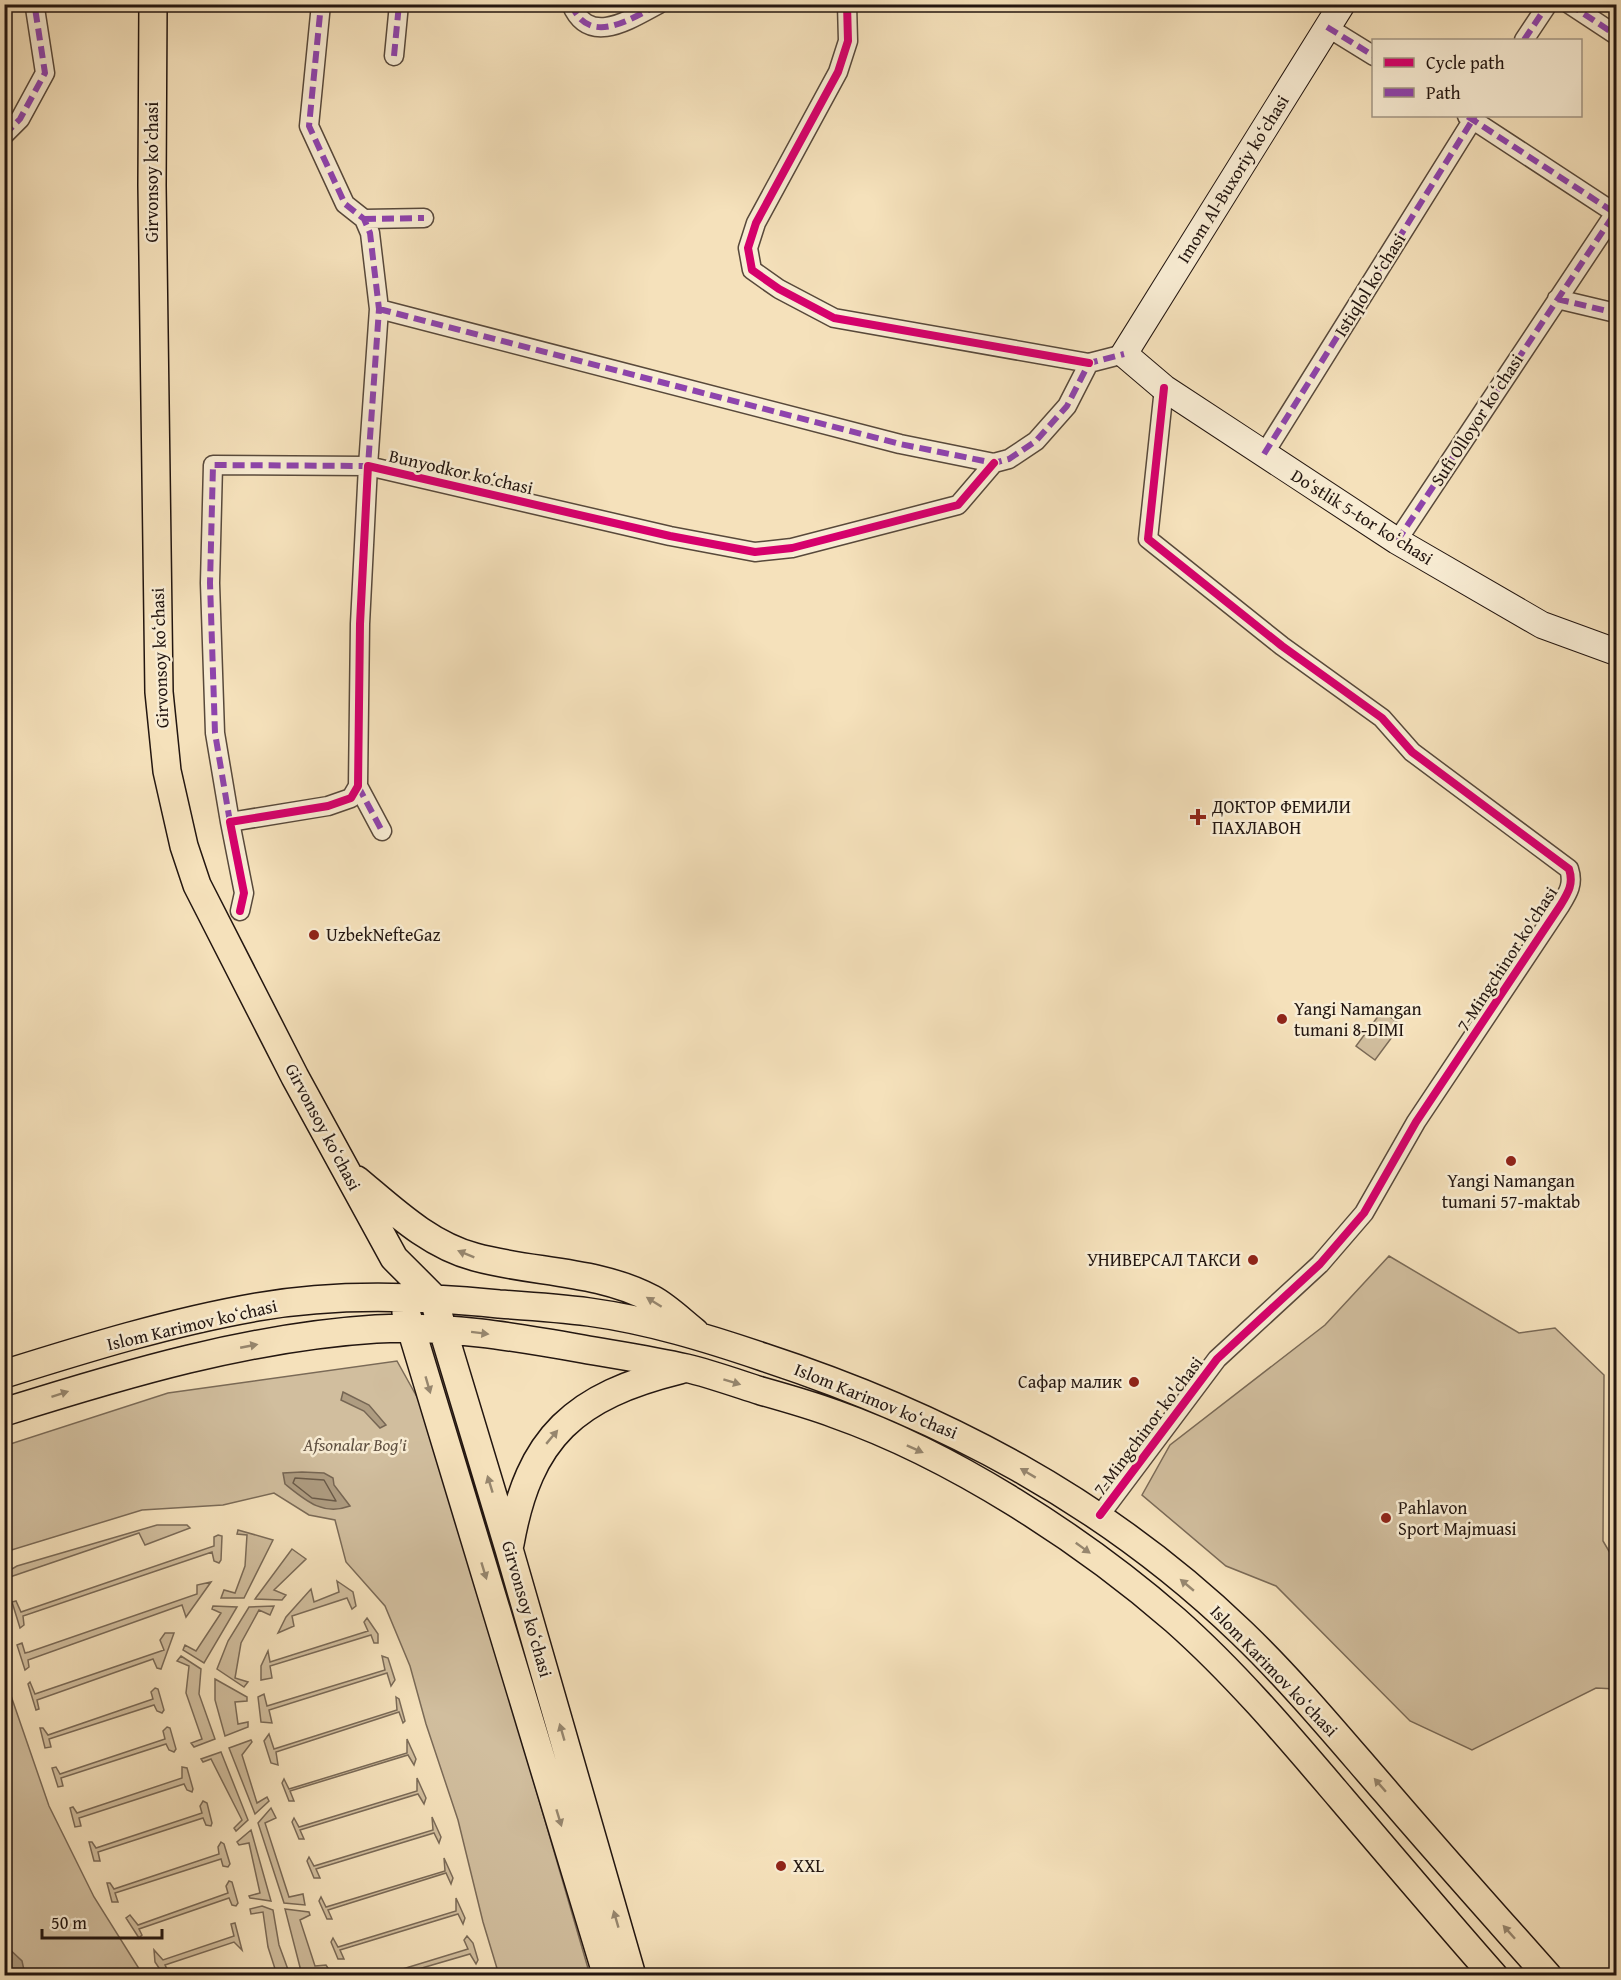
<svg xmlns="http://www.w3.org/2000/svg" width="1621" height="1980" viewBox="0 0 1621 1980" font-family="'Gentium Book Plus',serif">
<rect width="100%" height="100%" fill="#f5e1bb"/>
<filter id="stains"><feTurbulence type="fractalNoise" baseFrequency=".00333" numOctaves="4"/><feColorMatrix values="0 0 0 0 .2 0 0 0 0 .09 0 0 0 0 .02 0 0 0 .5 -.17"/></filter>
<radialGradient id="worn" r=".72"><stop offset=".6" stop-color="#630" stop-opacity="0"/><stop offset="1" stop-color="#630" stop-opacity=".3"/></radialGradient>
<path fill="#d1be9e" stroke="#7a6a57" stroke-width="1.5" d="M 1382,1011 L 1401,1025 L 1375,1060 L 1356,1046 Z
M 1389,1256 L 1519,1333 L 1555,1328 L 1604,1375 L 1603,1541 L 1616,1563 L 1616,1689 L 1596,1688 L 1472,1750 L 1410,1721 L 1276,1586 L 1226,1566 L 1142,1495 L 1170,1445 L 1325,1325 Z
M 397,1361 L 427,1415 L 590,1975 L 499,1975 L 483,1922 L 458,1820 L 426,1724 L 410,1666 L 385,1606 L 346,1562 L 335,1520 L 309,1515 L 274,1493 L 223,1505 L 142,1510 L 5,1552 L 4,1446 L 168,1393 Z
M 157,1525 L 187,1525 L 190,1528 L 145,1545 L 139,1533 L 7,1578 L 10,1570 L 17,1566 Z
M 238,1530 L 273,1540 L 244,1598 L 221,1598 L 224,1590 L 235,1593 L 245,1566 L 247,1535 L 237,1534 Z
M 218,1535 L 222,1536 L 221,1560 L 219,1563 L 214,1561 L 212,1552 L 23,1616 L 24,1625 L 20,1628 L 12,1602 L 16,1601 L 21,1612 L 214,1546 L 214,1537 Z
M 292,1549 L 306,1559 L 274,1590 L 286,1595 L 282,1600 L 255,1599 Z
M 337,1581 L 353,1592 L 356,1606 L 352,1609 L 347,1598 L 292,1616 L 294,1626 L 278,1633 L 286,1617 L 311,1589 L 314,1602 L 339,1592 Z
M 211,1582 L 186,1617 L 182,1605 L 28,1660 L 29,1667 L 25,1670 L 17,1645 L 22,1643 L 25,1653 L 29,1652 L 197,1594 L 197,1585 Z
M 213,1606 L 237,1607 L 204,1663 L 183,1650 L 185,1645 L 196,1651 L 221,1613 L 212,1609 Z
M 274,1606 L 270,1615 L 259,1610 L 241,1643 L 235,1678 L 248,1682 L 244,1687 L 217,1669 L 228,1641 L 249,1607 Z
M 367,1618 L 378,1634 L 378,1643 L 374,1643 L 371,1635 L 270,1666 L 272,1678 L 261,1680 L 261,1666 L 268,1651 L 270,1662 L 368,1631 L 364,1622 Z
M 165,1633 L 174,1633 L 161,1669 L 157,1668 L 153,1659 L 37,1700 L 39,1709 L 36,1710 L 28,1684 L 30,1682 L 35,1694 L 164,1650 L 160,1640 Z
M 181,1656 L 201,1669 L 199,1694 L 215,1739 L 194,1747 L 191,1743 L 202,1739 L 186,1693 L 189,1666 L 177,1661 Z
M 382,1656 L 388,1658 L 395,1680 L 391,1686 L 387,1673 L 269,1710 L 272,1723 L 261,1722 L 258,1697 L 264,1694 L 267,1706 L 385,1670 Z
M 4,1659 L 9,1690 L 49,1806 L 94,1897 L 143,1975 L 5,1975 Z
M 215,1679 L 247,1697 L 247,1701 L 235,1702 L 238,1724 L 248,1722 L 248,1727 L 225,1736 L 215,1700 Z
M 155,1688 L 158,1689 L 164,1710 L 162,1713 L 157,1711 L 154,1705 L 49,1739 L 51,1747 L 45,1748 L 40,1728 L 43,1728 L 48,1735 L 153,1699 L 151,1692 Z
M 396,1697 L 399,1699 L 405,1721 L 403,1723 L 399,1712 L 276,1752 L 278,1765 L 271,1763 L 264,1741 L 269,1734 L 274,1749 L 397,1710 Z
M 167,1727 L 170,1728 L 176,1749 L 174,1752 L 169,1750 L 166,1744 L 61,1778 L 63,1786 L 58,1787 L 52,1768 L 56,1767 L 60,1774 L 165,1739 L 163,1731 Z
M 407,1739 L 416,1759 L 414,1765 L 408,1755 L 290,1791 L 294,1801 L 289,1801 L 282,1783 L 284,1779 L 289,1789 L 407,1753 Z
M 251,1740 L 252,1742 L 242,1755 L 257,1803 L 267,1797 L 269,1801 L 255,1814 L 229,1748 Z
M 221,1752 L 248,1820 L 236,1831 L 234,1828 L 242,1820 L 211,1759 L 203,1762 L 201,1759 Z
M 182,1767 L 187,1768 L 193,1789 L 192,1792 L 187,1790 L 184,1784 L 79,1818 L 81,1826 L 75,1827 L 70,1808 L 73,1807 L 77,1813 L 182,1778 Z
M 417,1778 L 426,1798 L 424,1804 L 418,1794 L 300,1830 L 304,1839 L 299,1839 L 292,1822 L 294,1818 L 299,1827 L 417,1791 Z
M 203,1801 L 207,1803 L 212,1823 L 211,1826 L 206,1825 L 203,1818 L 98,1852 L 100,1861 L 94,1861 L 89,1842 L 92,1842 L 96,1848 L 202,1813 L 200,1806 Z
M 271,1808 L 276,1818 L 265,1823 L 289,1897 L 303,1894 L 305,1905 L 284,1903 L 258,1823 Z
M 432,1817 L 441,1837 L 439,1843 L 434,1833 L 316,1869 L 320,1878 L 314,1878 L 307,1861 L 309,1857 L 314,1866 L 433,1830 Z
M 251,1830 L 271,1901 L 250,1898 L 249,1896 L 260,1893 L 249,1843 L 239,1845 L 237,1842 Z
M 221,1842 L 224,1844 L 230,1864 L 228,1867 L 223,1866 L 221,1859 L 115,1893 L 118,1902 L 112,1902 L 107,1883 L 110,1883 L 114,1889 L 219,1854 L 218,1847 Z
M 444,1858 L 453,1878 L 451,1884 L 446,1873 L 328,1910 L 332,1919 L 327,1919 L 319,1901 L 321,1897 L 326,1907 L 445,1871 Z
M 229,1881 L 232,1882 L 238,1903 L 236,1906 L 232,1905 L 229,1898 L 139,1929 L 142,1935 L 139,1938 L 126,1918 L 130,1915 L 138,1925 L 228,1893 L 226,1886 Z
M 456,1898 L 465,1918 L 463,1924 L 458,1914 L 340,1950 L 344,1959 L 338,1959 L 331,1942 L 333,1938 L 338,1947 L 456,1911 Z
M 262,1906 L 273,1910 L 279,1945 L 290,1975 L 277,1975 L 268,1947 L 263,1912 L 251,1914 L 250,1909 Z
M 285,1909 L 309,1912 L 310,1915 L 300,1920 L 315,1966 L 326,1965 L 328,1968 L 302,1975 Z
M 235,1923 L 242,1950 L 234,1942 L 165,1965 L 169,1973 L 166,1975 L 163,1974 L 155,1962 L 154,1950 L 163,1960 L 234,1936 L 231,1924 Z
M 467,1936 L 473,1943 L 478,1960 L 476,1964 L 470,1954 L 398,1975 L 383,1975 L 468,1949 L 464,1940 Z"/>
<path fill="#ae9c81" stroke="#766654" stroke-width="1.5" d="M 343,1392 L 369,1405 L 386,1425 L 380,1428 L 364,1411 L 341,1400 Z
M 302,1472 L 324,1473 L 333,1478 L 334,1485 L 350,1506 C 323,1516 306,1501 285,1484 L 283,1473 Z
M 4,1944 L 22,1961 L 24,1970 L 21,1975 L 5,1975 Z"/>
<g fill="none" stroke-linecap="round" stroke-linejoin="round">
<path stroke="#685948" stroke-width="1.5" d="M 295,1478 L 324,1480 L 336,1501 L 312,1498 L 293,1483 Z"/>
<g stroke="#58493b" stroke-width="21">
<path id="street" d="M 571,4 C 589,47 629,20 659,4
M 847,4 L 848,41 L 838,72 L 756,223 L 748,248 L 752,270 L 779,289 L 834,318 L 1089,363
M 1569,4 L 1616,35
M 1327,27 L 1374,56
M 1524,40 L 1548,4
M 394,56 L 399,4
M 4,135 L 20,119 L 45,73 L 35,8 L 32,4
M 364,219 L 424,218
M 1557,299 L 1616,313
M 379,309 L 900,444 L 994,463 L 1009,459 L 1036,441 L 1067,406 L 1089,363 L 1124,354
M 1264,454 L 1475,116
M 1397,541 L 1615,213 L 1467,116
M 358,786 L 382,831
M 230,822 L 215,733 L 210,583 L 213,465 L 368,466 L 379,309 L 370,233 L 364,219 L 345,204 L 309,126 L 321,4
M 240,911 L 244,893 L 230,822 L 328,806 L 351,798 L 358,786 L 360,624 L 368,466 L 670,536 L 755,552 L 792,548 L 958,505 L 994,463
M 1100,1515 L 1217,1359 L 1320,1264 L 1364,1213 L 1416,1122 L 1560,906 C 1568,893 1574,884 1569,869 L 1412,752 L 1382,718 L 1282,646 L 1148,539 L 1164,388"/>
</g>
<g stroke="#231610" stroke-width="28">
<path id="secondary" d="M 1342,4 L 1124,354 L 1164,388 L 1397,541 L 1542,625 L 1616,652"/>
</g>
<g stroke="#231610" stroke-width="30">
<path id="primary" d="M 153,4 L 152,185 L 159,692 L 167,771 L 184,846 L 197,885 L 295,1077 L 394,1258 L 433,1297 L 509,1549 L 632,1976
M 357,1180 C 393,1210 429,1245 475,1257 C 533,1273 598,1270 652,1299 C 667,1307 681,1321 695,1332
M 406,1312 L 607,1976
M 4,1374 C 87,1348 171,1322 257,1307 C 337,1293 419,1296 499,1304 C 529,1306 559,1308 589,1312 C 648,1320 707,1338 763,1357 C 943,1416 1105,1501 1242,1633 C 1294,1683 1340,1739 1387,1793 C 1440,1855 1494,1915 1548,1976
M 4,1412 C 125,1374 249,1337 376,1329 C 446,1325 515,1337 583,1349 C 617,1355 652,1360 686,1368 C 711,1374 736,1383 761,1391 C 786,1398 811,1405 835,1414 C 952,1455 1082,1539 1175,1620 C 1236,1674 1289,1737 1341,1798 C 1392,1858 1442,1917 1494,1976
M 510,1544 C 529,1436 575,1396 680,1370"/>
</g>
<use href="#street" stroke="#f8ecd3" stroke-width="18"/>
<use href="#secondary" stroke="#f8ecd3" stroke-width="26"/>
<use href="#primary" stroke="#f5e1bb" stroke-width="27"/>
<path stroke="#8e44ad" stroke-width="6" stroke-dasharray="12 6" stroke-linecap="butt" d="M 571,4 C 589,47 629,20 659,4
M 1569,4 L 1616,35
M 1327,27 L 1374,56
M 1524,40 L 1548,4
M 394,56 L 399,4
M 4,135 L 20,119 L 45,73 L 35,8 L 32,4
M 364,219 L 424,218
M 1557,299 L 1616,313
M 379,309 L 900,444 L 994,463 L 1009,459 L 1036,441 L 1067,406 L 1089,363 L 1124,354
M 1264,454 L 1475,116
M 1397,541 L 1615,213 L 1467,116
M 358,786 L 382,831
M 230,822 L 215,733 L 210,583 L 213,465 L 368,466 L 379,309 L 370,233 L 364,219 L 345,204 L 309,126 L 321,4"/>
<g stroke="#f8ecd3" stroke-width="11">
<path id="cycleway" d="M 847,4 L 848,41 L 838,72 L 756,223 L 748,248 L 752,270 L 779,289 L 834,318 L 1089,363
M 240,911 L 244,893 L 230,822 L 328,806 L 351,798 L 358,786 L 360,624 L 368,466 L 670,536 L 755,552 L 792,548 L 958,505 L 994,463
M 1100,1515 L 1217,1359 L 1320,1264 L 1364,1213 L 1416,1122 L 1560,906 C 1568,893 1574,884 1569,869 L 1412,752 L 1382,718 L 1282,646 L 1148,539 L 1164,388"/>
</g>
<use href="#cycleway" stroke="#d6006c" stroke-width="8"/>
</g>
<defs><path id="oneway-solid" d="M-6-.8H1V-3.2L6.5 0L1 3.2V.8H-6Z" transform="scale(1.5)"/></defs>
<g fill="#96866e">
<use href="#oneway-solid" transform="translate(466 1254) rotate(-158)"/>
<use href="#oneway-solid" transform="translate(654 1302) rotate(-148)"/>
<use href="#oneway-solid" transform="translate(480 1333) rotate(7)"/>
<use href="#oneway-solid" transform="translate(249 1346) rotate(-11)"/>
<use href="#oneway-solid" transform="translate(732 1382) rotate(17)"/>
<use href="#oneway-solid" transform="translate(428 1385) rotate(74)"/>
<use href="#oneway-solid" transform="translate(60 1394) rotate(-18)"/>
<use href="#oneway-solid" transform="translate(552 1437) rotate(-50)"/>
<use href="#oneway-solid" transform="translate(915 1449) rotate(24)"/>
<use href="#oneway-solid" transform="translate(1028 1473) rotate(-149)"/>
<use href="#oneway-solid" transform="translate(490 1484) rotate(-107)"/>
<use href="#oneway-solid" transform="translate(1083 1548) rotate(36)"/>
<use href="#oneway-solid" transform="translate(484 1571) rotate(73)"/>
<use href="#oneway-solid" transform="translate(1187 1585) rotate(-140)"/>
<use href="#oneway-solid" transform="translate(562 1732) rotate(-106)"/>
<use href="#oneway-solid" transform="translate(1380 1785) rotate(-131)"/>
<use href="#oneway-solid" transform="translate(559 1818) rotate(73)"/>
<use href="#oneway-solid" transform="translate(616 1919) rotate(-106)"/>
<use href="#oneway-solid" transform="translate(1509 1932) rotate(-132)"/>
</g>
<g fill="#8f2418" stroke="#f8ecd3" stroke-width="2">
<path d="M1195 808h6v6h6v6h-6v6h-6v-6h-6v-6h6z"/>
<circle cx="314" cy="935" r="6"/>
<circle cx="1282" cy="1019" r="6"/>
<circle cx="1511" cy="1161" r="6"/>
<circle cx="1253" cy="1260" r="6"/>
<circle cx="1134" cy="1382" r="6"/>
<circle cx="1386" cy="1518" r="6"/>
<circle cx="781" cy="1866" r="6"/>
</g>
<g text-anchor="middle" stroke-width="5" stroke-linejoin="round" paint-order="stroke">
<g font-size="18" fill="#231610" stroke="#f8ecd3">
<text transform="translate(152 172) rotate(-90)" y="6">Girvonsoy koʻchasi</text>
<text transform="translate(1233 179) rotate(-58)" y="6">Imom Al-Buxoriy koʻchasi</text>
<text transform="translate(1370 285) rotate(-58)" y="6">Istiqlol ko‘chasi</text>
<text transform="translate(1477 420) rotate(-57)" y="6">Sufi Olloyor koʻchasi</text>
<text transform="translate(461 472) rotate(13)" y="6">Bunyodkor koʻchasi</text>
<text transform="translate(1362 517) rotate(32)" y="6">Doʻstlik 5-tor koʻchasi</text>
<text transform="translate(160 658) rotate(-92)" y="6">Girvonsoy koʻchasi</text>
<text transform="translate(1507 959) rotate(-57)" y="6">7-Mingchinor ko'chasi</text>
<text transform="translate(323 1127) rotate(62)" y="6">Girvonsoy koʻchasi</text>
<text transform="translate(192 1325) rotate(-13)" y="6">Islom Karimov koʻchasi</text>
<text transform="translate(876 1401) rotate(22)" y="6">Islom Karimov koʻchasi</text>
<text transform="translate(1148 1426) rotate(-53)" y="6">7-Mingchinor ko'chasi</text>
<text transform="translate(527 1609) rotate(74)" y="6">Girvonsoy koʻchasi</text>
<text transform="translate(1274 1671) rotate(46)" y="6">Islom Karimov koʻchasi</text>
</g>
<g font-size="18" fill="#231610" stroke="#f8ecd3" text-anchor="start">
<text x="1212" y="813">ДОКТОР ФЕМИЛИ<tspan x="1212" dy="21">ПАХЛАВОН</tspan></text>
<text x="326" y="941">UzbekNefteGaz</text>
<text x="1294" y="1015">Yangi Namangan<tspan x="1294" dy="21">tumani 8-DIMI</tspan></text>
<text x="1511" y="1187" text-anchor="middle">Yangi Namangan<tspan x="1511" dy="21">tumani 57-maktab</tspan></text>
<text x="1241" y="1266" text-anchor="end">УНИВЕРСАЛ ТАКСИ</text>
<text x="1122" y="1388" text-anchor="end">Сафар малик</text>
<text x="1398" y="1514">Pahlavon<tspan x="1398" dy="21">Sport Majmuasi</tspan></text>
<text x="793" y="1872">XXL</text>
</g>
<g font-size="18" font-style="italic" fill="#605142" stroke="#f8ecd3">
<text x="355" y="1451">Afsonalar Bog'i</text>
</g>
</g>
<rect width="1621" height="1980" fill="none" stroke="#f5e1bb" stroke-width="24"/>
<rect x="6" y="6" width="1609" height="1968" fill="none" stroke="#231610" stroke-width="3"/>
<rect x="12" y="12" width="1597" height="1956" fill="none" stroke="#231610" stroke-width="1.5"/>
<rect x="1372" y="39" width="210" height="78" fill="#f8ecd3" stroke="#a39685" stroke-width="1.5"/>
<rect x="1384" y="58" width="30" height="9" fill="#d6006c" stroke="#a39685" stroke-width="1.5"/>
<text x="1426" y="69" font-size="18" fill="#231610">Cycle path</text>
<rect x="1384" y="88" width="30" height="9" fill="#8e44ad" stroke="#a39685" stroke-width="1.5"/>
<text x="1426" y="99" font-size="18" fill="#231610">Path</text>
<path d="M42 1929v9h120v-9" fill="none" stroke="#231610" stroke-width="3"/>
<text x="51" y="1929" font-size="18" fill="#231610" stroke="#f8ecd3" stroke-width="4.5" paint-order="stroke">50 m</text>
<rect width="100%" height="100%" filter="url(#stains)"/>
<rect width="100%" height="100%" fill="url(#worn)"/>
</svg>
